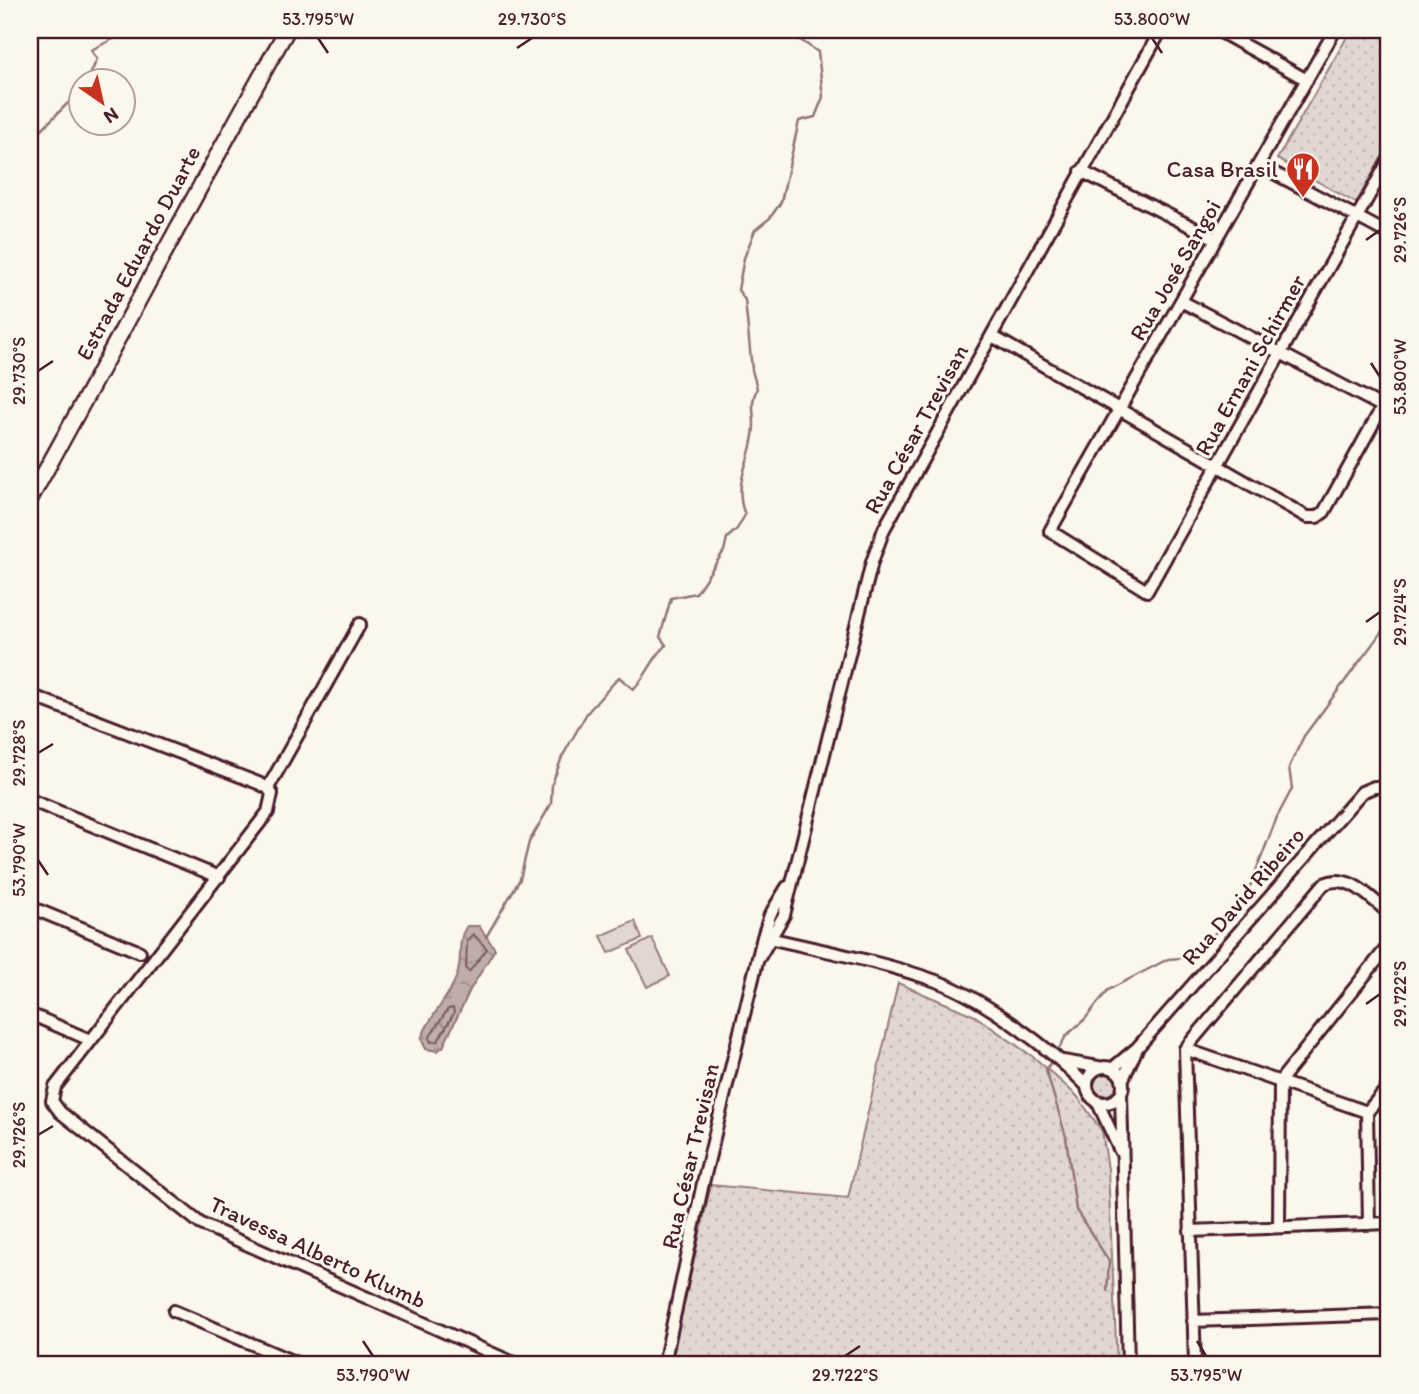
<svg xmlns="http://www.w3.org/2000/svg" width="1419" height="1394" viewBox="0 0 1419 1394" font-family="Itim,sans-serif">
<defs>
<pattern id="grass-dots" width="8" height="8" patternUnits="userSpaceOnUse" patternTransform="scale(1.75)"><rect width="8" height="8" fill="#e2d7d0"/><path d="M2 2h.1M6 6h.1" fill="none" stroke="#c3b8b3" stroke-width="1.8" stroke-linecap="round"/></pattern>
<pattern id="water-ripples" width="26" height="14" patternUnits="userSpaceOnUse" patternTransform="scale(1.75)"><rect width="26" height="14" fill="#bfadaa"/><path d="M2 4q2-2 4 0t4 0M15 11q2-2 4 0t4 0" fill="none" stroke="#9d8c8b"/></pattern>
</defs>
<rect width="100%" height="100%" fill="#fbf7ec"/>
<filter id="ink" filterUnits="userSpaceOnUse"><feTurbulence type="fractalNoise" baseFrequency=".0143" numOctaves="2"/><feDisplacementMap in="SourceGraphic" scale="14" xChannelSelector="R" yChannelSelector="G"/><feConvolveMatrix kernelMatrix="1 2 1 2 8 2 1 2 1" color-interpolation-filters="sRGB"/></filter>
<g filter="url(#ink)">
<path fill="url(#grass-dots)" stroke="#967b7e" stroke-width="2" d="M 1351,30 L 1374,30 L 1389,39 L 1389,144 L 1356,203 L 1277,159 Z
M 898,983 L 975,1016 L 1036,1059 L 1077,1096 L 1102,1131 L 1108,1169 L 1117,1364 L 670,1364 L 711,1185 L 848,1198 Z
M1093 1083a12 12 0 1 1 24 0a12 12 0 1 1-24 0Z"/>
<path fill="#e2d7d0" stroke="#967b7e" stroke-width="2" d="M 635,921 L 642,939 L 609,953 L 601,936 Z
M 652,938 L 670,976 L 647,987 L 629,950 Z"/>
<path fill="url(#water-ripples)" stroke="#907477" stroke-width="2" d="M 467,926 L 479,926 L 495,949 L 470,990 L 443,1047 L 437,1051 L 426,1049 L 421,1039 C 429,1016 449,999 457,975 C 463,959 456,940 467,926 Z"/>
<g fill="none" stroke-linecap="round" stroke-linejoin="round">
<path stroke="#79585e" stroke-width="2" d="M 473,934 L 487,949 L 469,972 L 466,969 L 467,941 Z
M 453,1008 L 454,1013 L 438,1041 L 431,1042 L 429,1038 L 448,1009 Z"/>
<path stroke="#907477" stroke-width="2.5" d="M 88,80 L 97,59 L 91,50 L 131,30
M 30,141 L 80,91
M 486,937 L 520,879 L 529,842 L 551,804 L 552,784 L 562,757 L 587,713 L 619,677 L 633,689 C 646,678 651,660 666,645 L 660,637 L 671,598 L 696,593 L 724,551 L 727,538 L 737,529 L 745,515 C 731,481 754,458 754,425 C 754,407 750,406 757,388 L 752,370 L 745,300 L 738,290 L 744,258 L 755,230 L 770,218 L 781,202 L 799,121 L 815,117 L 823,97 L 818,52 L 799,39 L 799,30
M 1057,1052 L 1066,1036 L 1085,1019 L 1108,990 L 1168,959 L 1194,957 L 1245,899 L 1277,817 L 1292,789 L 1289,767 L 1304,736 L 1389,622
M 1053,1058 L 1046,1070 L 1066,1137 L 1076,1210 L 1109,1261 L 1107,1291"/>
<g stroke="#4a1f2b" stroke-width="16">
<path id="street" d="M 1217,30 L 1307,80
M 1335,30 L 1050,531 L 1147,591 L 1389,160
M 1259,165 L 1389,234
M 1081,171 L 1216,239
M 1181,301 L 1389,410
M 992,336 L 1307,517 L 1317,517 L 1324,512 L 1389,395
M 30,695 L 258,783 L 268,788 L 272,794 L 268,812 L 55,1087 L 52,1101 L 60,1112 L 201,1224 L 516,1364
M 268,788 L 360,624
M 30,800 L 219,877
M 30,907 L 140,952
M 769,938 C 824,951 883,962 936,981 C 982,997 1052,1050 1086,1085
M 759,958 L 784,915 L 872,562 L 884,529 L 1161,30
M 30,1014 L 90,1040
M 1185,1049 L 1367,1112
M 1063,1061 L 1098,1067
M1087 1085a18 18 0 1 1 36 0a18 18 0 1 1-36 0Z
M 1113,1068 L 1137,1048 L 1362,792 L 1374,787 L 1389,787
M 1123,1079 L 1136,1051
M 1121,1093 L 1128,1364
M 1097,1101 L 1120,1151
M 1369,1224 L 1367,1112 L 1389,1086
M 1279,1227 L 1280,1081 L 1389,945
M 1190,1231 L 1389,1223
M 174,1311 L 299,1364
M 1193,1321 L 1389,1314
M 664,1364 L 703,1183 L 763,937 L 770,915 L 787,887
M 1195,1364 L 1185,1049 L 1324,884 C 1349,872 1370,898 1389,913"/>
</g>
<g stroke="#4a1f2b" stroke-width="19">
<path id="secondary" d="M 30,499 C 117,343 199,185 287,30"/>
</g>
<use href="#street" stroke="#fbf7ec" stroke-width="10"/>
<use href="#secondary" stroke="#fbf7ec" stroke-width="14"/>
</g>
</g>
<path fill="none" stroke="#4a1f2b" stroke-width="2.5" d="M 318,38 L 328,53M 1152,38 L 1162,53M 517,48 L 532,38M 1366,240 L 1380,230M 1371,363 L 1380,377M 38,371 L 53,361M 1366,622 L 1380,612M 38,753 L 53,744M 38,860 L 48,875M 1366,1004 L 1380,994M 38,1135 L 53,1126M 363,1341 L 373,1356M 1197,1341 L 1206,1356M 845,1356 L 860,1346"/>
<defs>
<g id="restaurant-pin" transform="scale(1.75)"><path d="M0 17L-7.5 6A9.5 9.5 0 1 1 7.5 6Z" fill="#c8321e" stroke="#fbf7ec"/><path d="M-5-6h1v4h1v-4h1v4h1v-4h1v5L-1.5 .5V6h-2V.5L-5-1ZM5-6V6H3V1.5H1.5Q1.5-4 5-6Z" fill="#fff"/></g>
</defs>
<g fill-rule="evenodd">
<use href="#restaurant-pin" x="1303" y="169"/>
</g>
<g text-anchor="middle" stroke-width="6" stroke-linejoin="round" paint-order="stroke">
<g font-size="23" fill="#4a1f2b" stroke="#fbf7ec" text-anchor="end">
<text x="1278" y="177">Casa Brasil</text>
</g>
<g font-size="23" fill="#4a1f2b" stroke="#fbf7ec">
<text transform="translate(138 253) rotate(-62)" y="8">Estrada Eduardo Duarte</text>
<text transform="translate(1175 270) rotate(-60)" y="8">Rua José Sangoi</text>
<text transform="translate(1250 365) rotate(-61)" y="8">Rua Ernani Schirmer</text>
<text transform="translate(916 429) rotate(-61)" y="8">Rua César Trevisan</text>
<text transform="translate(1243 896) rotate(-49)" y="8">Rua David Ribeiro</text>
<text transform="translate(690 1156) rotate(-77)" y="8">Rua César Trevisan</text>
<text transform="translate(318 1252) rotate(25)" y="8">Travessa Alberto Klumb</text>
</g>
</g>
<rect width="1419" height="1394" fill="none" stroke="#fbf7ec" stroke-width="77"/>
<g transform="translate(102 102) rotate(146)"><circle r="33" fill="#fbf7ec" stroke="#b4a19f" stroke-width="2"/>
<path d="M0-5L12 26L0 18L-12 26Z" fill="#c8321e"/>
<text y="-10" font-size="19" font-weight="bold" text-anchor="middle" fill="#4a1f2b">N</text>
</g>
<rect x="38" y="38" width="1342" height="1318" fill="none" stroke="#4a1f2b" stroke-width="2.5"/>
<g font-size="18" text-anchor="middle" fill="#4a1f2b">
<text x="318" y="25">53.795°W</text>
<text x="532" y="25">29.730°S</text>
<text x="1152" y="25">53.800°W</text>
<text transform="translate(1400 230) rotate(-90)" y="6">29.726°S</text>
<text transform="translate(19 371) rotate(-90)" y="6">29.730°S</text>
<text transform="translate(1400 377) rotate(-90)" y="6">53.800°W</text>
<text transform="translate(1400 612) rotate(-90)" y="6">29.724°S</text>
<text transform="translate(19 753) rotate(-90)" y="6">29.728°S</text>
<text transform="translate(19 860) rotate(-90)" y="6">53.790°W</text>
<text transform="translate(1400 994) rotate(-90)" y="6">29.722°S</text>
<text transform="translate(19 1135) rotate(-90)" y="6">29.726°S</text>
<text x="373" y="1381">53.790°W</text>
<text x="845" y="1381">29.722°S</text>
<text x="1206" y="1381">53.795°W</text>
</g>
</svg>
